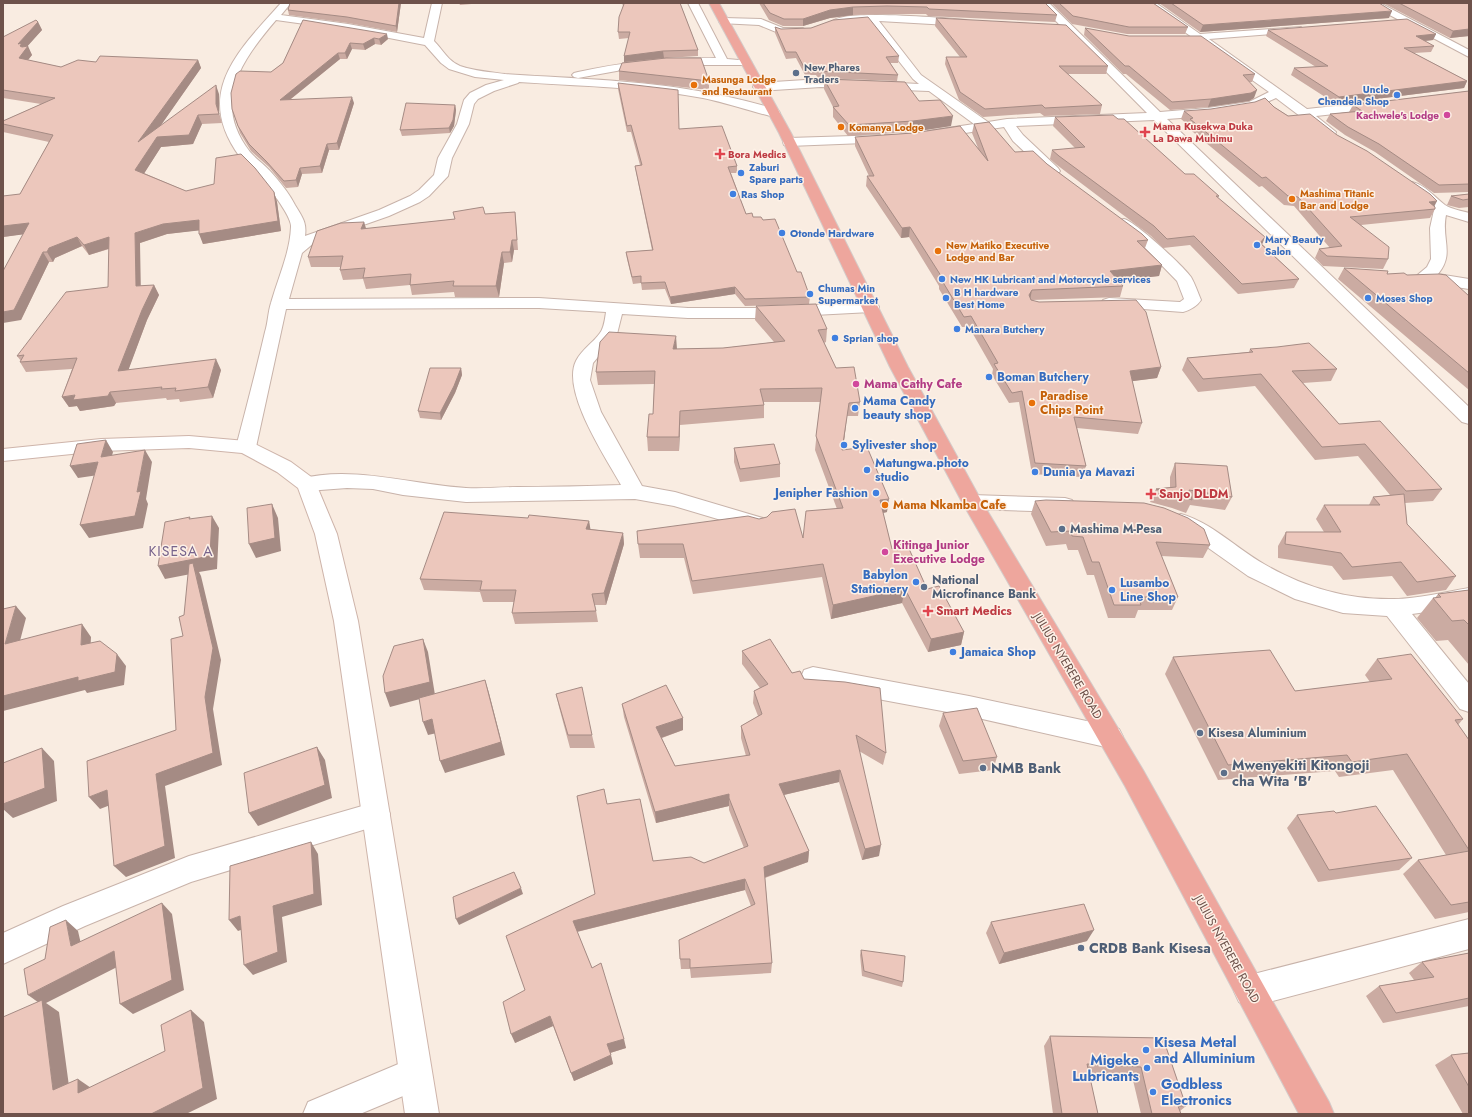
<svg xmlns="http://www.w3.org/2000/svg" width="1472" height="1117" viewBox="0 0 1472 1117" font-family="Jost,sans-serif">
<rect width="100%" height="100%" fill="#f9ece1"/>
<g fill="none" stroke-linecap="round" stroke-linejoin="round">
<g stroke="#c8b3aa" stroke-width="2">
<path id="street" d="M 281,3 L 291,3 L 281,15 L 348,24 L 424,38 L 432,3 L 442,3 L 434,41 C 443,50 448,61 460,66 C 475,71 490,72 505,74 C 532,76 559,77 587,79 C 655,83 713,90 778,110 L 780,113 L 778,116 L 774,117 C 750,111 727,103 703,98 C 643,87 580,86 519,82 L 518,83 L 494,91 L 478,99 L 474,104 L 469,124 L 452,158 L 448,176 L 429,196 L 420,202 L 389,216 L 315,242 L 302,253 L 289,299 L 539,298 L 688,308 L 759,308 L 871,302 L 877,303 L 879,307 L 877,311 L 871,312 L 759,318 L 688,318 L 622,314 L 617,334 L 593,363 L 590,380 L 601,412 L 642,486 L 675,492 L 766,519 L 769,524 L 766,529 L 758,531 L 674,506 L 635,499 L 466,502 L 403,495 L 373,489 L 347,488 L 307,491 L 300,489 L 297,484 L 300,479 C 353,465 412,485 466,488 C 483,489 500,487 518,487 C 552,487 587,486 621,485 C 606,458 561,391 576,361 C 582,349 593,343 600,333 C 604,328 605,319 606,312 L 539,308 L 286,309 L 256,447 L 253,451 L 246,453 L 239,451 L 236,447 C 246,409 256,371 265,332 C 268,323 268,312 271,303 C 278,278 290,253 291,227 C 292,220 279,201 274,195 C 270,189 265,182 260,176 C 254,169 245,164 240,157 C 193,93 238,51 281,3 ZM 276,20 L 348,30 L 425,45 L 441,63 L 449,69 L 475,77 L 504,80 L 486,85 L 470,93 L 464,100 L 457,124 L 438,158 L 434,175 L 419,190 L 410,196 L 379,210 L 305,236 C 307,222 302,217 295,205 C 289,193 279,181 270,171 C 264,164 256,159 250,152 C 211,102 242,60 276,20 Z
M 688,3 L 698,3 L 727,59 L 750,61 L 752,63 L 750,65 L 666,65 L 622,70 L 578,78 L 574,77 L 572,75 L 574,73 L 578,72 C 624,62 669,57 716,58 Z
M 1038,3 L 1049,3 L 1160,112 L 1208,108 L 1249,102 L 1269,92 L 1144,3 L 1156,3 L 1200,34 L 1301,27 L 1302,29 L 1297,32 L 1209,39 L 1307,109 L 1381,101 L 1385,102 L 1387,105 L 1385,108 L 1381,109 L 1316,116 L 1336,132 L 1335,135 L 1325,135 L 1276,98 L 1252,109 L 1208,116 L 1167,119 L 1469,407 L 1469,424 L 1462,422 L 1154,120 L 1016,126 L 1023,135 L 1058,168 L 1060,171 L 1058,174 L 1048,174 L 1013,141 L 1004,127 L 933,138 L 928,137 L 927,134 L 928,131 L 974,124 L 929,91 L 821,87 L 759,91 L 755,89 L 753,87 L 755,85 L 759,83 L 821,79 L 919,84 L 913,79 L 868,22 L 838,24 L 833,21 C 843,9 946,18 966,20 L 971,23 L 966,26 L 879,21 L 921,75 L 988,122 L 1007,119 L 1147,113 Z
M 1367,3 L 1380,3 L 1469,50 L 1469,57 Z
M 724,18 L 761,19 L 783,28 L 803,28 L 808,31 L 803,34 L 781,34 L 759,25 L 720,23 L 719,21 Z
M 885,135 L 890,136 L 891,139 L 890,142 L 789,146 L 784,145 L 783,142 L 784,139 L 789,138 Z
M 1412,182 C 1426,185 1434,197 1445,205 C 1451,209 1462,211 1469,213 L 1469,222 L 1446,215 C 1441,239 1455,254 1438,274 L 1469,279 L 1469,289 L 1423,282 L 1417,280 L 1415,277 L 1427,267 L 1431,259 L 1430,228 L 1434,210 L 1426,202 L 1407,189 L 1405,186 L 1407,183 Z
M 1124,219 C 1136,222 1183,266 1191,277 C 1195,284 1198,293 1201,300 C 1197,306 1190,310 1183,312 L 1103,306 L 1101,303 L 1103,300 L 1109,298 L 1180,302 L 1184,299 L 1177,281 L 1140,243 L 1119,226 L 1117,223 L 1119,220 Z
M 972,495 L 1065,498 L 1072,500 L 1075,505 L 1072,510 L 1065,512 L 972,509 L 965,507 L 962,502 L 965,497 Z
M 1181,514 C 1212,523 1236,548 1264,564 C 1303,587 1348,600 1394,599 C 1417,599 1445,592 1469,588 L 1469,606 L 1412,614 L 1469,684 L 1469,712 L 1460,709 L 1387,616 L 1343,613 L 1295,599 L 1248,576 L 1183,530 L 1174,526 L 1170,521 L 1174,516 Z
M 813,667 L 969,696 L 1110,726 L 1119,729 L 1123,737 L 1119,745 L 1110,748 L 969,716 L 813,687 L 804,684 L 801,677 L 804,670 Z
M 376,802 L 386,805 L 390,814 L 386,823 L 191,882 L 85,926 L 3,964 L 3,933 L 63,906 L 189,856 Z
M 1469,919 L 1469,949 L 1250,1007 L 1239,1002 L 1234,991 L 1239,980 L 1250,975 Z
M 415,1057 L 427,1062 L 432,1074 L 427,1086 L 360,1114 L 303,1114 L 308,1102 Z"/>
</g>
<g stroke="#ceb4aa" stroke-width="2">
<path id="secondary" d="M 189,436 L 246,441 L 253,443 L 291,462 L 314,479 L 337,534 L 358,621 L 439,1114 L 405,1114 L 334,621 L 315,534 L 298,488 L 277,472 L 242,453 L 189,448 L 101,451 L 3,461 L 3,449 L 101,439 Z"/>
</g>
<g stroke="#d4cbc9" stroke-width="2">
<path id="highway" d="M 709,3 L 719,3 L 791,133 L 908,367 L 982,502 L 1143,770 L 1329,1102 L 1334,1114 L 1299,1114 L 1125,786 L 962,502 L 890,367 L 779,133 Z"/>
</g>
<use href="#street" fill="#fff" fill-rule="evenodd"/>
<use href="#secondary" fill="#fff" fill-rule="evenodd"/>
<use href="#highway" fill="#eea69d" fill-rule="evenodd"/>
</g>
<path fill="#cbaba2" d="M 401,3 L 397,32 L 348,23 L 289,15 L 288,10 Z
M 459,3 L 483,3 L 460,5 Z
M 622,3 L 680,3 L 698,50 L 698,56 L 667,58 L 709,81 L 709,90 L 619,80 L 619,71 L 624,62 L 624,56 L 629,38 L 619,39 L 618,32 L 623,6 Z
M 759,3 L 1045,3 L 1057,15 L 1055,22 L 928,16 L 926,14 L 886,14 L 853,15 L 830,18 L 803,26 L 783,26 L 769,20 Z
M 1051,3 L 1153,3 L 1188,27 L 1185,34 L 1127,34 L 1072,24 Z
M 1159,3 L 1379,3 L 1389,18 L 1200,32 Z
M 1383,3 L 1469,3 L 1469,36 L 1450,38 Z
M 936,18 L 1108,66 L 1106,74 L 1067,74 L 1102,105 L 1100,114 L 1044,116 L 1040,113 L 983,117 L 959,100 L 945,64 L 946,57 L 960,57 L 935,26 Z
M 303,20 L 388,39 L 381,45 L 375,44 L 365,50 L 352,49 L 347,59 L 340,59 L 291,99 L 354,103 L 339,150 L 329,150 L 322,173 L 302,174 L 298,187 L 286,188 L 269,167 L 251,151 L 240,133 L 232,109 L 271,72 L 283,63 Z
M 38,22 L 42,30 L 27,46 L 32,55 L 28,60 L 61,67 L 96,62 L 198,60 L 201,68 L 160,126 L 219,94 L 219,113 L 222,123 L 202,124 L 193,144 L 161,147 L 144,173 L 186,191 L 274,192 L 277,202 L 281,231 L 203,244 L 199,230 L 167,234 L 140,243 L 140,286 L 154,285 L 159,295 L 147,320 L 128,370 L 221,370 L 213,398 L 180,402 L 179,399 L 167,400 L 166,398 L 116,403 L 114,406 L 80,411 L 77,406 L 69,407 L 62,397 L 72,369 L 26,372 L 20,362 L 21,361 L 17,356 L 108,287 L 109,249 L 89,255 L 82,246 L 55,258 L 53,262 L 49,262 L 21,320 L 23,234 L 3,237 L 20,194 L 49,142 L 3,132 L 3,121 L 41,104 L 3,98 L 3,37 Z
M 775,27 L 781,29 L 899,56 L 898,63 L 890,63 L 898,75 L 897,81 L 818,78 L 816,75 L 805,75 L 796,58 L 786,59 L 775,33 Z
M 1085,28 L 1255,74 L 1252,82 L 1249,82 L 1254,98 L 1249,101 L 1208,107 L 1170,110 L 1126,74 L 1123,74 L 1084,35 Z
M 1268,30 L 1436,34 L 1433,40 L 1425,41 L 1434,46 L 1431,52 L 1414,53 L 1467,81 L 1464,88 L 1336,104 L 1291,75 L 1294,68 L 1316,67 L 1266,36 Z
M 824,79 L 919,101 L 951,126 L 912,132 L 848,136 L 833,117 L 833,107 L 824,89 Z
M 618,83 L 679,129 L 737,166 L 737,173 L 731,173 L 746,214 L 753,217 L 763,220 L 797,272 L 810,297 L 809,304 L 745,306 L 735,294 L 671,304 L 665,289 L 642,290 L 641,283 L 633,284 L 627,259 L 626,252 L 652,250 L 636,172 L 635,166 L 640,165 L 631,132 L 627,132 L 618,89 Z
M 1469,91 L 1469,192 L 1434,193 L 1375,152 L 1345,135 L 1326,121 L 1330,114 L 1349,112 L 1353,105 Z
M 455,105 L 456,110 L 454,126 L 450,133 L 402,136 L 400,130 Z
M 1274,107 L 1435,206 L 1435,209 L 1430,218 L 1361,225 L 1388,259 L 1383,269 L 1323,266 L 1315,258 L 1319,249 L 1330,248 L 1294,206 L 1284,205 L 1262,186 L 1259,187 L 1187,127 L 1188,125 L 1181,119 L 1184,111 Z
M 1055,117 L 1118,119 L 1185,174 L 1219,196 L 1218,198 L 1265,237 L 1262,244 L 1299,279 L 1294,288 L 1238,294 L 1190,245 L 1163,248 L 1151,236 L 1057,165 L 1050,159 L 1052,150 L 1075,148 L 1053,126 Z
M 974,124 L 1015,152 L 1047,164 L 1148,240 L 1145,248 L 1162,265 L 1159,276 L 1118,280 L 1123,286 L 1120,297 L 1032,300 L 1161,367 L 1157,378 L 1132,381 L 1142,423 L 1138,434 L 1077,428 L 1086,466 L 1082,477 L 1032,474 L 1019,402 L 1009,403 L 992,375 L 993,369 L 969,327 L 962,327 L 939,289 L 939,286 L 909,237 L 901,238 L 866,186 L 867,176 L 869,176 L 855,146 L 855,137 L 913,133 L 978,148 L 972,133 Z
M 1469,194 L 1469,207 L 1459,208 L 1447,205 L 1451,196 Z
M 515,212 L 516,222 L 518,250 L 514,250 L 512,262 L 504,263 L 499,297 L 455,297 L 454,292 L 412,295 L 410,285 L 366,289 L 363,279 L 343,280 L 340,270 L 341,267 L 311,267 L 308,257 L 364,222 L 366,229 L 455,219 L 485,214 Z
M 1344,268 L 1387,274 L 1407,275 L 1469,296 L 1469,390 L 1338,279 Z
M 756,306 L 827,329 L 826,342 L 824,343 L 836,368 L 860,402 L 858,416 L 847,416 L 843,450 L 887,512 L 883,513 L 892,549 L 964,632 L 961,645 L 928,652 L 902,603 L 831,619 L 822,577 L 693,594 L 684,558 L 640,558 L 638,544 L 803,538 L 837,509 L 815,450 L 820,402 L 764,402 L 764,418 L 680,425 L 679,451 L 648,451 L 647,437 L 653,414 L 654,384 L 598,385 L 596,372 L 677,349 L 723,348 L 774,342 L 755,320 Z
M 1250,349 L 1337,369 L 1331,381 L 1303,383 L 1339,424 L 1442,489 L 1433,501 L 1405,503 L 1407,524 L 1456,576 L 1446,590 L 1407,596 L 1392,576 L 1343,580 L 1332,566 L 1278,558 L 1278,546 L 1286,532 L 1324,532 L 1316,519 L 1324,505 L 1369,505 L 1373,497 L 1390,495 L 1358,456 L 1315,460 L 1255,386 L 1198,392 L 1182,370 L 1187,358 L 1249,352 Z
M 461,368 L 462,375 L 455,393 L 441,420 L 420,418 L 418,411 Z
M 734,448 L 780,464 L 780,477 L 740,482 L 734,462 Z
M 1175,463 L 1232,497 L 1225,510 L 1190,505 L 1186,513 L 1172,508 L 1150,502 L 1156,489 L 1170,487 L 1170,477 Z
M 1035,501 L 1210,545 L 1203,558 L 1161,556 L 1178,597 L 1172,610 L 1138,610 L 1135,618 L 1108,618 L 1094,575 L 1087,575 L 1078,550 L 1068,550 L 1066,544 L 1046,546 L 1031,514 Z
M 528,518 L 589,521 L 590,529 L 623,533 L 624,544 L 606,605 L 595,605 L 598,622 L 515,624 L 512,613 L 514,602 L 483,602 L 480,592 L 424,590 L 420,579 Z
M 1469,590 L 1469,665 L 1448,640 L 1436,641 L 1417,618 L 1433,598 L 1435,598 L 1438,594 Z
M 742,651 L 792,673 L 804,679 L 886,753 L 883,765 L 859,751 L 879,856 L 862,860 L 839,782 L 784,795 L 809,851 L 808,862 L 765,878 L 772,963 L 771,973 L 691,978 L 690,969 L 681,969 L 680,959 L 751,906 L 745,890 L 577,932 L 592,968 L 626,1048 L 610,1053 L 613,1064 L 574,1081 L 553,1026 L 515,1043 L 525,990 L 595,894 L 607,804 L 653,861 L 704,863 L 744,848 L 729,810 L 729,806 L 656,823 L 624,717 L 622,704 L 683,730 L 662,738 L 675,766 L 746,756 L 741,738 L 741,726 L 758,716 L 753,703 L 754,691 L 760,688 L 742,664 Z
M 1173,657 L 1295,691 L 1370,682 L 1365,675 L 1377,659 L 1463,719 L 1458,725 L 1469,740 L 1469,912 L 1435,919 L 1403,874 L 1418,860 L 1446,855 L 1393,770 L 1339,777 L 1335,771 L 1218,780 L 1165,674 Z
M 556,694 L 592,735 L 595,748 L 570,748 L 559,707 Z
M 943,713 L 997,757 L 993,770 L 959,774 L 939,726 Z
M 1336,813 L 1412,858 L 1399,870 L 1318,882 L 1287,828 L 1297,815 Z
M 991,922 L 1087,941 L 999,964 L 986,933 Z
M 861,950 L 903,982 L 902,987 L 862,976 L 860,955 Z
M 1469,953 L 1469,1006 L 1383,1023 L 1366,996 L 1379,986 L 1414,980 L 1409,973 L 1422,962 Z
M 1050,1036 L 1163,1038 L 1186,1106 L 1180,1111 L 1181,1114 L 1141,1114 L 1132,1076 L 1089,1074 L 1098,1114 L 1053,1114 L 1044,1046 Z
M 1469,1053 L 1469,1114 L 1463,1114 L 1435,1065 L 1451,1055 Z"/>
<path fill="#a58b84" d="M 399,3 L 401,3 L 397,32 L 396,26 Z
M 853,7 L 853,15 L 830,18 L 803,26 L 803,19 L 830,10 Z
M 1392,11 L 1389,18 L 1200,32 L 1203,25 Z
M 38,22 L 42,30 L 25,49 L 28,46 L 32,55 L 23,66 L 19,58 L 18,44 Z
M 1469,29 L 1469,36 L 1450,38 L 1453,31 Z
M 387,34 L 388,39 L 381,45 L 379,39 Z
M 1436,34 L 1433,40 L 1413,42 L 1416,36 Z
M 374,38 L 375,44 L 365,50 L 363,44 Z
M 350,43 L 352,49 L 347,59 L 345,53 Z
M 663,51 L 664,58 L 624,62 L 624,56 Z
M 338,53 L 340,59 L 282,106 L 280,100 Z
M 198,60 L 201,68 L 143,151 L 138,142 Z
M 1467,81 L 1464,88 L 1336,104 L 1339,97 Z
M 216,85 L 219,94 L 219,113 L 222,123 L 216,104 Z
M 1257,90 L 1254,98 L 1249,101 L 1208,107 L 1211,99 Z
M 352,97 L 354,103 L 339,150 L 337,143 Z
M 455,105 L 456,110 L 454,126 L 450,133 L 449,128 Z
M 198,115 L 202,124 L 193,144 L 161,147 L 140,180 L 135,170 L 157,137 Z
M 953,116 L 951,126 L 912,132 L 913,121 Z
M 327,144 L 329,150 L 322,173 L 320,166 Z
M 300,168 L 302,174 L 298,187 L 296,180 Z
M 274,192 L 277,202 L 281,231 L 203,244 L 199,234 Z
M 1437,201 L 1433,209 L 1429,202 Z
M 199,220 L 203,230 L 167,234 L 140,243 L 141,297 L 136,286 L 135,233 L 163,224 Z
M 364,222 L 367,232 L 361,229 Z
M 29,223 L 34,233 L 3,237 L 3,226 Z
M 910,227 L 909,237 L 901,238 L 902,228 Z
M 77,237 L 82,246 L 55,258 L 53,262 L 47,252 L 49,248 Z
M 109,237 L 114,247 L 89,255 L 84,245 Z
M 1265,237 L 1261,247 L 1260,243 Z
M 512,240 L 514,250 L 512,262 L 510,252 Z
M 43,252 L 49,262 L 21,320 L 3,323 L 3,312 Z
M 502,252 L 504,263 L 499,297 L 496,286 Z
M 1162,265 L 1159,276 L 1107,282 L 1110,271 Z
M 154,285 L 159,295 L 147,320 L 124,382 L 118,371 L 142,310 Z
M 735,287 L 735,294 L 671,304 L 670,297 Z
M 1032,290 L 1030,300 L 1029,295 Z
M 676,336 L 677,349 L 673,349 Z
M 216,359 L 221,370 L 213,398 L 208,387 Z
M 1161,367 L 1157,378 L 1126,382 L 1130,371 Z
M 461,368 L 462,375 L 455,393 L 441,420 L 440,413 Z
M 110,392 L 116,403 L 114,406 L 80,411 L 77,406 L 69,407 L 62,397 Z
M 849,403 L 847,416 L 841,464 L 842,450 Z
M 680,411 L 680,425 L 679,451 L 679,437 Z
M 106,440 L 113,452 L 108,470 L 101,457 Z
M 145,450 L 152,462 L 146,499 L 148,504 L 143,528 L 89,538 L 80,525 L 137,492 Z
M 98,462 L 105,474 L 78,478 L 70,466 Z
M 889,499 L 887,512 L 878,514 L 880,500 Z
M 272,504 L 278,518 L 281,551 L 256,558 L 249,544 Z
M 212,516 L 219,528 L 217,569 L 199,572 L 201,576 L 221,660 L 213,709 L 222,765 L 165,786 L 175,858 L 126,877 L 114,866 L 156,774 L 205,697 L 196,573 L 165,579 L 158,566 Z
M 589,521 L 591,532 L 586,529 Z
M 623,533 L 624,544 L 606,605 L 604,593 Z
M 905,589 L 902,603 L 831,619 L 833,605 Z
M 16,606 L 26,618 L 16,656 L 5,644 Z
M 82,624 L 91,637 L 90,657 L 81,645 Z
M 964,632 L 961,645 L 928,652 L 931,639 Z
M 423,639 L 428,652 L 435,695 L 390,707 L 385,693 Z
M 117,654 L 126,666 L 124,685 L 87,693 L 85,690 L 3,711 L 3,696 Z
M 485,680 L 489,693 L 505,755 L 445,773 L 440,761 Z
M 683,718 L 683,730 L 658,739 L 656,727 Z
M 432,719 L 437,733 L 428,735 L 423,722 Z
M 317,747 L 325,760 L 332,798 L 258,826 L 249,813 Z
M 42,748 L 54,761 L 57,801 L 13,818 L 3,809 L 3,804 Z
M 840,770 L 839,782 L 779,796 L 779,784 Z
M 107,790 L 118,802 L 100,809 L 89,797 Z
M 729,794 L 729,806 L 656,823 L 655,812 Z
M 311,842 L 318,854 L 322,905 L 282,917 L 287,962 L 253,975 L 244,965 L 273,906 Z
M 881,845 L 879,856 L 862,860 L 865,849 Z
M 809,851 L 808,862 L 763,878 L 764,867 Z
M 745,879 L 745,890 L 576,932 L 573,921 Z
M 521,888 L 523,894 L 459,925 L 456,919 Z
M 162,903 L 172,914 L 184,990 L 133,1014 L 120,1004 Z
M 240,916 L 249,927 L 238,931 L 229,920 Z
M 66,920 L 78,931 L 84,957 L 71,946 Z
M 1094,930 L 1087,941 L 999,964 L 1004,953 Z
M 114,951 L 127,962 L 46,1003 L 59,1012 L 71,1101 L 53,1090 L 42,1005 L 28,995 Z
M 191,1010 L 204,1022 L 217,1099 L 186,1114 L 151,1114 Z
M 550,1016 L 553,1026 L 515,1043 L 511,1034 Z
M 624,1039 L 626,1048 L 610,1053 L 607,1044 Z
M 611,1055 L 613,1064 L 574,1081 L 571,1073 Z
M 78,1079 L 94,1090 L 78,1093 Z"/>
<path fill="#ecc7bc" stroke="#a58b84" d="M 290,3 L 399,3 L 396,26 L 347,17 L 288,10 Z
M 624,3 L 680,3 L 698,50 L 663,51 L 624,56 L 630,32 L 618,32 L 619,17 L 624,4 Z
M 763,3 L 1045,3 L 1057,15 L 929,9 L 927,7 L 887,6 L 853,7 L 830,10 L 803,19 L 784,19 L 770,13 Z
M 1059,3 L 1153,3 L 1188,27 L 1129,27 L 1073,16 Z
M 1171,3 L 1379,3 L 1392,11 L 1203,25 Z
M 1399,3 L 1469,3 L 1469,29 L 1453,31 Z
M 868,17 L 899,56 L 886,57 L 898,75 L 818,71 L 817,68 L 805,69 L 796,52 L 786,52 L 775,27 L 781,29 L 811,28 L 833,20 Z
M 936,18 L 1066,25 L 1108,66 L 1059,66 L 1102,105 L 1045,108 L 1042,105 L 985,109 L 960,92 L 946,57 L 967,57 Z
M 1407,19 L 1436,34 L 1416,36 L 1434,46 L 1404,48 L 1467,81 L 1339,97 L 1294,68 L 1328,66 L 1268,30 Z
M 36,20 L 38,22 L 18,44 L 22,43 L 20,46 L 22,47 L 28,46 L 19,58 L 61,67 L 78,60 L 96,62 L 100,56 L 198,60 L 138,142 L 216,85 L 216,104 L 219,114 L 198,115 L 189,135 L 157,137 L 135,170 L 186,191 L 214,184 L 216,158 L 241,154 L 255,168 L 274,192 L 278,221 L 199,234 L 199,220 L 163,224 L 135,233 L 136,286 L 154,285 L 142,310 L 118,371 L 216,359 L 208,387 L 175,391 L 176,388 L 161,389 L 162,387 L 110,392 L 108,396 L 73,400 L 75,395 L 62,397 L 77,358 L 20,362 L 24,355 L 17,356 L 66,292 L 108,287 L 109,237 L 84,245 L 77,237 L 49,248 L 47,252 L 43,252 L 14,310 L 3,312 L 3,271 L 29,223 L 3,226 L 3,196 L 20,194 L 53,135 L 3,124 L 3,121 L 55,98 L 3,90 L 3,37 Z
M 303,20 L 387,34 L 379,39 L 374,38 L 363,44 L 350,43 L 345,53 L 338,53 L 280,100 L 352,97 L 337,143 L 327,144 L 320,166 L 300,168 L 296,180 L 284,181 L 266,161 L 249,144 L 238,126 L 232,109 L 231,93 L 236,74 L 240,71 L 271,72 L 283,63 Z
M 1085,28 L 1129,36 L 1201,36 L 1255,74 L 1243,75 L 1257,90 L 1251,93 L 1211,99 L 1172,102 L 1129,66 L 1125,66 Z
M 666,58 L 701,58 L 709,81 L 619,71 L 622,63 Z
M 824,79 L 905,82 L 919,101 L 940,100 L 953,116 L 913,121 L 849,125 L 833,107 L 839,106 Z
M 618,83 L 678,90 L 679,129 L 722,126 L 737,166 L 728,167 L 746,214 L 752,213 L 753,217 L 761,217 L 763,220 L 775,219 L 797,272 L 801,272 L 810,297 L 745,299 L 735,287 L 670,297 L 665,282 L 641,283 L 641,276 L 632,277 L 626,252 L 653,250 L 635,166 L 642,165 L 631,125 L 627,126 Z
M 1469,91 L 1469,184 L 1439,185 L 1379,144 L 1348,127 L 1330,114 L 1362,111 L 1353,105 Z
M 1265,98 L 1274,107 L 1288,116 L 1310,114 L 1337,135 L 1367,151 L 1430,194 L 1437,201 L 1429,202 L 1435,207 L 1435,209 L 1350,217 L 1389,247 L 1388,259 L 1327,256 L 1319,249 L 1342,246 L 1298,197 L 1288,196 L 1266,177 L 1262,178 L 1190,119 L 1193,118 L 1184,111 L 1211,109 L 1255,102 Z
M 406,103 L 455,105 L 453,120 L 449,128 L 400,130 Z
M 1113,115 L 1118,119 L 1124,119 L 1185,174 L 1194,174 L 1219,196 L 1216,196 L 1265,237 L 1260,243 L 1299,279 L 1242,284 L 1194,236 L 1167,239 L 1154,226 L 1059,156 L 1052,150 L 1085,147 L 1055,117 Z
M 989,122 L 1015,152 L 1033,151 L 1047,164 L 1142,234 L 1148,240 L 1137,241 L 1162,265 L 1110,271 L 1123,286 L 1032,290 L 1029,295 L 1031,300 L 1039,302 L 1136,300 L 1146,312 L 1161,367 L 1130,371 L 1142,423 L 1074,417 L 1086,466 L 1035,463 L 1022,391 L 1012,393 L 994,364 L 998,363 L 971,316 L 964,317 L 941,279 L 943,279 L 910,227 L 902,228 L 867,176 L 874,176 L 855,137 L 913,133 L 960,126 L 988,161 L 974,124 Z
M 1469,194 L 1469,199 L 1463,200 L 1451,196 Z
M 483,207 L 485,214 L 515,212 L 517,240 L 512,240 L 510,252 L 502,252 L 496,286 L 453,286 L 454,281 L 410,285 L 411,274 L 363,278 L 365,268 L 340,270 L 343,256 L 308,257 L 317,231 L 341,223 L 364,222 L 361,229 L 455,219 L 453,212 Z
M 1344,268 L 1388,271 L 1387,274 L 1404,273 L 1407,275 L 1439,274 L 1446,275 L 1469,296 L 1469,373 Z
M 816,304 L 827,329 L 818,330 L 836,368 L 854,367 L 860,402 L 849,403 L 842,450 L 867,447 L 889,499 L 880,500 L 892,549 L 906,542 L 927,589 L 939,586 L 964,632 L 931,639 L 905,589 L 833,605 L 823,564 L 692,581 L 683,544 L 638,544 L 637,531 L 748,516 L 759,519 L 767,517 L 772,512 L 795,509 L 803,538 L 806,511 L 843,508 L 816,436 L 822,388 L 760,389 L 764,405 L 680,411 L 679,437 L 647,437 L 649,414 L 653,414 L 655,371 L 596,372 L 600,342 L 609,332 L 676,336 L 673,349 L 723,348 L 785,341 L 756,306 Z
M 1309,343 L 1337,369 L 1292,371 L 1339,424 L 1380,421 L 1442,489 L 1406,491 L 1365,444 L 1322,447 L 1261,374 L 1203,379 L 1187,358 L 1253,352 L 1250,349 L 1277,347 Z
M 430,368 L 461,368 L 454,386 L 440,413 L 418,411 Z
M 106,440 L 101,457 L 145,450 L 137,492 L 141,491 L 135,516 L 80,525 L 98,462 L 70,466 L 77,444 Z
M 774,444 L 780,464 L 740,469 L 734,448 Z
M 1175,463 L 1227,466 L 1232,497 L 1189,490 L 1192,500 L 1178,494 L 1156,489 L 1176,487 Z
M 1404,494 L 1407,524 L 1456,576 L 1417,582 L 1401,562 L 1352,567 L 1341,553 L 1285,544 L 1286,532 L 1341,532 L 1324,505 L 1380,505 L 1373,497 Z
M 1046,500 L 1144,503 L 1164,508 L 1188,518 L 1204,529 L 1210,545 L 1156,542 L 1178,597 L 1138,597 L 1141,605 L 1114,605 L 1099,562 L 1092,562 L 1083,537 L 1072,536 L 1071,531 L 1051,532 L 1035,501 Z
M 272,504 L 275,538 L 249,544 L 247,508 Z
M 444,512 L 528,518 L 529,515 L 589,521 L 586,529 L 623,533 L 604,593 L 592,594 L 596,611 L 512,613 L 516,590 L 480,590 L 482,581 L 420,579 Z
M 212,516 L 210,556 L 158,566 L 165,522 L 190,517 L 189,519 Z
M 193,563 L 213,648 L 205,697 L 213,753 L 156,774 L 165,846 L 114,866 L 107,790 L 89,797 L 87,761 L 176,730 L 171,639 L 183,636 L 179,617 L 184,615 L 189,564 Z
M 1469,590 L 1469,625 L 1464,620 L 1452,621 L 1433,598 L 1441,597 L 1438,594 Z
M 16,606 L 5,644 L 82,624 L 81,645 L 100,641 L 117,654 L 115,672 L 78,681 L 78,677 L 3,696 L 3,609 Z
M 423,639 L 430,682 L 385,693 L 383,676 L 394,646 Z
M 770,639 L 792,673 L 800,671 L 804,679 L 845,682 L 880,688 L 886,753 L 856,735 L 881,845 L 865,849 L 840,770 L 779,784 L 809,851 L 764,867 L 772,963 L 690,968 L 690,959 L 680,959 L 679,940 L 755,904 L 745,879 L 573,921 L 592,968 L 601,963 L 624,1039 L 607,1044 L 611,1055 L 571,1073 L 550,1016 L 511,1034 L 503,1002 L 525,990 L 506,936 L 595,894 L 577,796 L 604,789 L 607,804 L 640,799 L 653,861 L 691,857 L 704,863 L 748,846 L 729,798 L 729,794 L 655,812 L 622,704 L 666,685 L 683,718 L 656,727 L 675,766 L 750,755 L 741,726 L 762,714 L 754,691 L 768,684 L 742,651 Z
M 1270,650 L 1295,691 L 1392,679 L 1377,659 L 1411,654 L 1463,719 L 1455,720 L 1469,740 L 1469,850 L 1407,754 L 1352,762 L 1347,755 L 1228,765 L 1173,657 Z
M 485,680 L 501,742 L 440,761 L 432,719 L 423,722 L 419,698 Z
M 582,687 L 592,735 L 568,735 L 556,694 Z
M 977,708 L 997,757 L 963,761 L 943,713 Z
M 317,747 L 325,785 L 249,813 L 244,773 Z
M 42,748 L 45,788 L 3,804 L 3,763 Z
M 1376,806 L 1412,858 L 1329,870 L 1297,815 L 1334,811 L 1336,813 Z
M 311,842 L 314,894 L 273,906 L 278,952 L 244,965 L 240,916 L 229,920 L 230,866 Z
M 1469,851 L 1469,902 L 1451,905 L 1418,860 Z
M 514,872 L 521,888 L 456,919 L 453,897 Z
M 162,903 L 172,980 L 120,1004 L 114,951 L 28,995 L 24,969 L 45,959 L 50,927 L 66,920 L 71,946 Z
M 1084,904 L 1094,930 L 1004,953 L 991,922 Z
M 861,950 L 905,956 L 903,982 L 864,971 Z
M 1469,953 L 1469,998 L 1396,1013 L 1379,986 L 1434,977 L 1422,962 Z
M 42,1000 L 53,1090 L 78,1079 L 78,1093 L 165,1051 L 161,1025 L 191,1010 L 203,1088 L 151,1114 L 3,1114 L 3,1017 Z
M 1050,1036 L 1163,1038 L 1186,1106 L 1178,1106 L 1181,1114 L 1152,1114 L 1141,1067 L 1087,1064 L 1098,1114 L 1062,1114 Z
M 1469,1053 L 1469,1087 L 1451,1055 Z"/>
<g fill="#5c6f8a" stroke="#fdf1e7" stroke-width="1.5">
<circle cx="796" cy="73" r="4"/>
<circle cx="1062" cy="529" r="4"/>
<circle cx="924" cy="587" r="4"/>
<circle cx="1200" cy="733" r="4"/>
<circle cx="983" cy="768" r="4"/>
<circle cx="1224" cy="773" r="4"/>
<circle cx="1081" cy="948" r="4"/>
</g>
<g fill="#e8710a" stroke="#fdf1e7" stroke-width="1.5">
<circle cx="694" cy="85" r="4"/>
<circle cx="841" cy="127" r="4"/>
<circle cx="1292" cy="199" r="4"/>
<circle cx="938" cy="251" r="4"/>
<circle cx="1032" cy="403" r="4"/>
<circle cx="885" cy="505" r="4"/>
</g>
<g fill="#3f7fe0" stroke="#fdf1e7" stroke-width="1.5">
<circle cx="1397" cy="95" r="4"/>
<circle cx="741" cy="173" r="4"/>
<circle cx="733" cy="194" r="4"/>
<circle cx="782" cy="233" r="4"/>
<circle cx="1257" cy="245" r="4"/>
<circle cx="942" cy="279" r="4"/>
<circle cx="810" cy="294" r="4"/>
<circle cx="946" cy="298" r="4"/>
<circle cx="1368" cy="298" r="4"/>
<circle cx="957" cy="329" r="4"/>
<circle cx="835" cy="338" r="4"/>
<circle cx="989" cy="377" r="4"/>
<circle cx="855" cy="408" r="4"/>
<circle cx="844" cy="445" r="4"/>
<circle cx="867" cy="470" r="4"/>
<circle cx="1035" cy="472" r="4"/>
<circle cx="876" cy="493" r="4"/>
<circle cx="916" cy="582" r="4"/>
<circle cx="1112" cy="590" r="4"/>
<circle cx="953" cy="652" r="4"/>
<circle cx="1146" cy="1050" r="4"/>
<circle cx="1147" cy="1068" r="4"/>
<circle cx="1153" cy="1092" r="4"/>
</g>
<g fill="#d1479c" stroke="#fdf1e7" stroke-width="1.5">
<circle cx="1447" cy="115" r="4"/>
<circle cx="856" cy="384" r="4"/>
<circle cx="885" cy="552" r="4"/>
</g>
<g fill="#e0444e" stroke="#fdf1e7" stroke-width="1.5">
<path d="M1143 126h4v4h4v4h-4v4h-4v-4h-4v-4h4z"/>
<path d="M718 148h4v4h4v4h-4v4h-4v-4h-4v-4h4z"/>
<path d="M1149 488h4v4h4v4h-4v4h-4v-4h-4v-4h4z"/>
<path d="M926 605h4v4h4v4h-4v4h-4v-4h-4v-4h4z"/>
</g>
<g text-anchor="middle" stroke-width="3" stroke-linejoin="round" paint-order="stroke">
<g font-size="10" font-weight="bold" fill="#4e5e75" stroke="#fdf1e7" text-anchor="start">
<text x="804" y="71">New Phares<tspan x="804" dy="12">Traders</tspan></text>
</g>
<g font-size="10" font-weight="bold" fill="#c56008" stroke="#fdf1e7" text-anchor="start">
<text x="702" y="83">Masunga Lodge<tspan x="702" dy="12">and Restaurant</tspan></text>
<text x="849" y="131">Komanya Lodge</text>
<text x="1300" y="197">Mashima Titanic<tspan x="1300" dy="12">Bar and Lodge</tspan></text>
<text x="946" y="249">New Matiko Executive<tspan x="946" dy="12">Lodge and Bar</tspan></text>
</g>
<g font-size="10" font-weight="bold" fill="#366cbe" stroke="#fdf1e7" text-anchor="start">
<text x="1389" y="93" text-anchor="end">Uncle<tspan x="1389" dy="12">Chendela Shop</tspan></text>
<text x="749" y="171">Zaburi<tspan x="749" dy="12">Spare parts</tspan></text>
<text x="741" y="198">Ras Shop</text>
<text x="790" y="237">Otonde Hardware</text>
<text x="1265" y="243">Mary Beauty<tspan x="1265" dy="12">Salon</tspan></text>
<text x="950" y="283">New HK Lubricant and Motorcycle services</text>
<text x="818" y="292">Chumas Min<tspan x="818" dy="12">Supermarket</tspan></text>
<text x="954" y="296">B H hardware<tspan x="954" dy="12">Best Home</tspan></text>
<text x="1376" y="302">Moses Shop</text>
<text x="965" y="333">Manara Butchery</text>
<text x="843" y="342">Sprian shop</text>
</g>
<g font-size="10" font-weight="bold" fill="#b23c85" stroke="#fdf1e7" text-anchor="end">
<text x="1439" y="119">Kachwele's Lodge</text>
</g>
<g font-size="10" font-weight="bold" fill="#be3a42" stroke="#fdf1e7" text-anchor="start">
<text x="1153" y="130">Mama Kusekwa Duka<tspan x="1153" dy="12">La Dawa Muhimu</tspan></text>
<text x="728" y="158">Bora Medics</text>
</g>
<g font-size="12" font-weight="bold" fill="#366cbe" stroke="#fdf1e7" text-anchor="start">
<text x="997" y="381">Boman Butchery</text>
<text x="863" y="405">Mama Candy<tspan x="863" dy="14">beauty shop</tspan></text>
<text x="852" y="449">Sylivester shop</text>
<text x="875" y="467">Matungwa.photo<tspan x="875" dy="14">studio</tspan></text>
<text x="1043" y="476">Dunia ya Mavazi</text>
<text x="868" y="497" text-anchor="end">Jenipher Fashion</text>
<text x="908" y="579" text-anchor="end">Babylon<tspan x="908" dy="14">Stationery</tspan></text>
<text x="1120" y="587">Lusambo<tspan x="1120" dy="14">Line Shop</tspan></text>
<text x="961" y="656">Jamaica Shop</text>
</g>
<g font-size="12" font-weight="bold" fill="#b23c85" stroke="#fdf1e7" text-anchor="start">
<text x="864" y="388">Mama Cathy Cafe</text>
<text x="893" y="549">Kitinga Junior<tspan x="893" dy="14">Executive Lodge</tspan></text>
</g>
<g font-size="12" font-weight="bold" fill="#c56008" stroke="#fdf1e7" text-anchor="start">
<text x="1040" y="400">Paradise<tspan x="1040" dy="14">Chips Point</tspan></text>
<text x="893" y="509">Mama Nkamba Cafe</text>
</g>
<g font-size="12" font-weight="bold" fill="#be3a42" stroke="#fdf1e7" text-anchor="start">
<text x="1159" y="498">Sanjo DLDM</text>
<text x="936" y="615">Smart Medics</text>
</g>
<g font-size="12" font-weight="bold" fill="#4e5e75" stroke="#fdf1e7" text-anchor="start">
<text x="1070" y="533">Mashima M-Pesa</text>
<text x="932" y="584">National<tspan x="932" dy="14">Microfinance Bank</tspan></text>
<text x="1208" y="737">Kisesa Aluminium</text>
</g>
<g font-size="12" fill="#6e524b" stroke="#fdf1e7">
<text transform="translate(1068 666) rotate(59)" y="4">JULIUS NYERERE ROAD</text>
<text transform="translate(1227 949) rotate(61)" y="4">JULIUS NYERERE ROAD</text>
</g>
<g font-size="14" letter-spacing="1" fill="#77638b" stroke="#fdf1e7">
<text x="181" y="556">KISESA A</text>
</g>
<g font-size="14" font-weight="bold" fill="#4e5e75" stroke="#fdf1e7" text-anchor="start">
<text x="1232" y="770">Mwenyekiti Kitongoji<tspan x="1232" dy="16">cha Wita 'B'</tspan></text>
<text x="991" y="773">NMB Bank</text>
<text x="1089" y="953">CRDB Bank Kisesa</text>
</g>
<g font-size="14" font-weight="bold" fill="#366cbe" stroke="#fdf1e7" text-anchor="start">
<text x="1154" y="1047">Kisesa Metal<tspan x="1154" dy="16">and Alluminium</tspan></text>
<text x="1139" y="1065" text-anchor="end">Migeke<tspan x="1139" dy="16">Lubricants</tspan></text>
<text x="1161" y="1089">Godbless<tspan x="1161" dy="16">Electronics</tspan></text>
</g>
</g>
<rect width="1472" height="1117" fill="none" stroke="#6e524b" stroke-width="8"/>
</svg>
